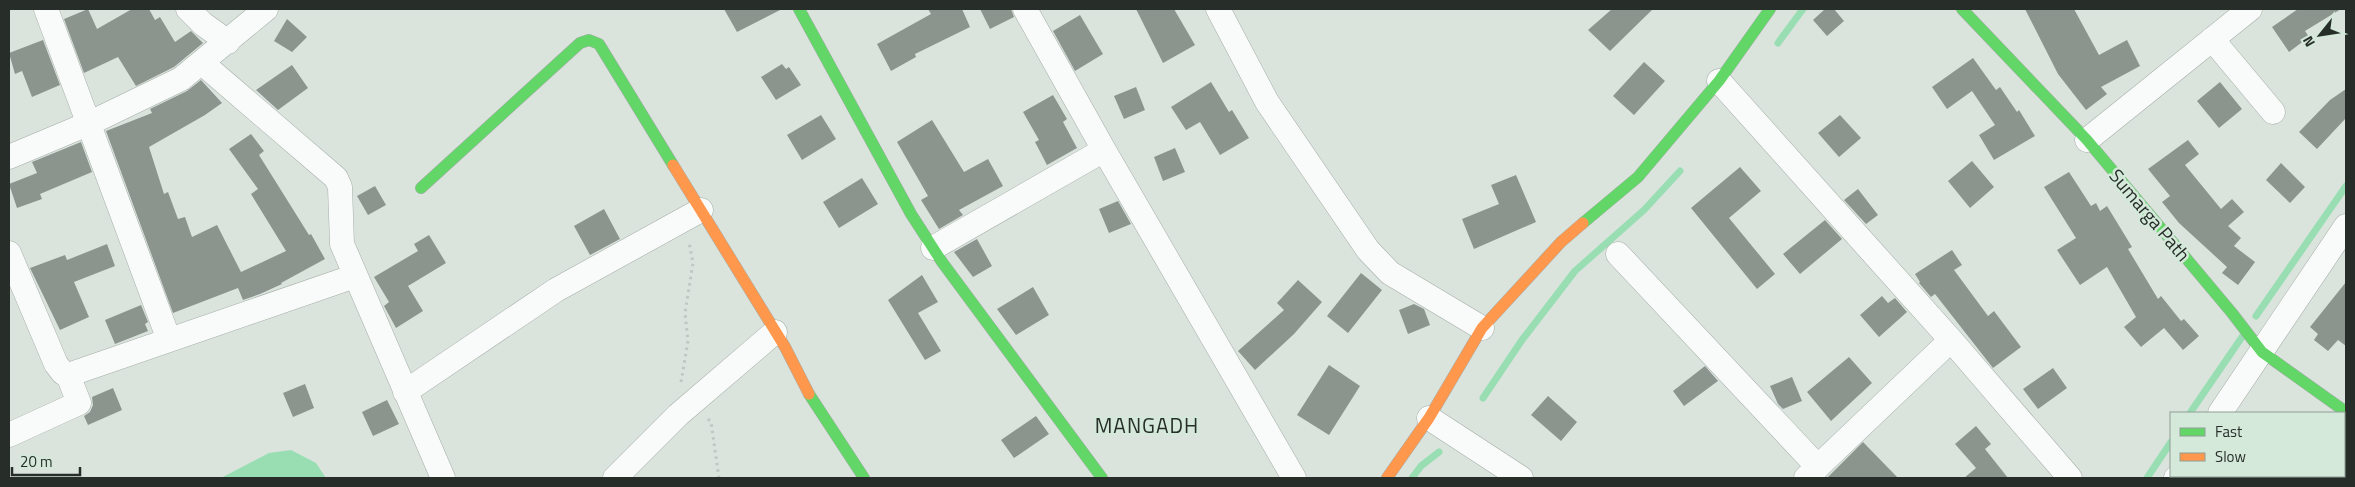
<svg xmlns="http://www.w3.org/2000/svg" width="2355" height="487" viewBox="0 0 2355 487" font-family="'Titillium Web',sans-serif">
<rect width="100%" height="100%" fill="#dae4dd"/>
<path fill="#99deb3" d="M 291,450 L 316,463 L 326,478 L 221,478 L 269,453 Z"/>
<g fill="none" stroke-linecap="round" stroke-linejoin="round">
<path stroke="#99deb3" stroke-width="7" d="M 1778,43 L 1803,9
M 2256,316 L 2346,186
M 1483,398 L 1522,340 L 1575,271 L 1644,210 L 1680,171
M 2190,413 L 2242,337
M 1412,478 L 1421,466 L 1439,452
M 2147,478 L 2171,442"/>
</g>
<path fill="#8c948e" d="M 88,9 L 97,29 L 132,9 L 149,9 L 155,20 L 160,17 L 175,42 L 191,31 L 203,43 L 174,67 L 136,86 L 118,57 L 84,73 L 64,19 Z
M 724,9 L 782,9 L 737,32 Z
M 928,9 L 962,9 L 970,27 L 915,54 L 916,57 L 891,71 L 877,44 L 931,14 Z
M 980,9 L 1011,9 L 1014,17 L 990,29 Z
M 1136,9 L 1174,9 L 1195,45 L 1163,63 Z
M 1612,9 L 1653,9 L 1610,51 L 1588,30 Z
M 1825,9 L 1834,9 L 1844,21 L 1827,36 L 1813,20 Z
M 2025,9 L 2074,9 L 2099,55 L 2127,40 L 2140,66 L 2101,87 L 2107,94 L 2086,110 L 2058,74 Z
M 2298,9 L 2341,9 L 2305,31 L 2309,37 L 2289,52 L 2272,27 Z
M 1080,15 L 1103,54 L 1075,71 L 1053,31 Z
M 287,19 L 307,37 L 292,52 L 274,41 Z
M 43,40 L 60,85 L 32,97 L 22,71 L 15,74 L 9,53 Z
M 1973,58 L 1996,90 L 2000,87 L 2017,112 L 2019,110 L 2035,136 L 1994,160 L 1979,135 L 1995,125 L 1972,91 L 1947,109 L 1932,87 Z
M 1644,62 L 1665,81 L 1634,115 L 1613,96 Z
M 782,64 L 786,69 L 789,67 L 801,85 L 776,100 L 761,77 Z
M 292,65 L 308,88 L 278,110 L 256,90 Z
M 201,80 L 222,103 L 205,115 L 149,147 L 164,194 L 168,192 L 178,219 L 185,217 L 192,237 L 217,225 L 241,272 L 286,251 L 251,194 L 258,189 L 229,149 L 251,134 L 264,151 L 259,155 L 309,235 L 311,234 L 325,259 L 281,283 L 282,284 L 260,294 L 243,300 L 238,288 L 173,313 L 106,131 L 152,113 L 150,109 L 187,91 Z
M 1211,82 L 1229,112 L 1232,110 L 1249,138 L 1220,155 L 1200,122 L 1186,130 L 1171,107 Z
M 2220,82 L 2242,109 L 2219,128 L 2197,101 Z
M 1136,87 L 1145,110 L 1124,119 L 1114,96 Z
M 2346,89 L 2346,118 L 2317,149 L 2299,132 L 2330,100 Z
M 1053,95 L 1067,119 L 1063,122 L 1077,148 L 1047,165 L 1035,142 L 1039,140 L 1023,112 Z
M 821,115 L 836,139 L 802,160 L 787,135 Z
M 1840,115 L 1861,138 L 1839,157 L 1818,133 Z
M 932,120 L 964,172 L 988,159 L 1003,186 L 959,210 L 963,215 L 939,229 L 921,200 L 928,196 L 897,142 Z
M 2188,140 L 2199,154 L 2185,165 L 2221,209 L 2232,199 L 2244,212 L 2228,226 L 2241,238 L 2234,246 L 2255,262 L 2238,285 L 2222,273 L 2227,267 L 2179,223 L 2162,202 L 2170,196 L 2148,169 Z
M 81,142 L 92,172 L 40,194 L 42,199 L 17,208 L 9,184 L 37,173 L 32,162 Z
M 1175,148 L 1185,172 L 1163,181 L 1154,157 Z
M 1972,161 L 1994,187 L 1970,208 L 1948,181 Z
M 2281,163 L 2305,187 L 2290,203 L 2266,180 Z
M 1740,167 L 1761,191 L 1729,218 L 1775,274 L 1757,289 L 1691,208 Z
M 2069,172 L 2091,206 L 2096,203 L 2100,211 L 2107,206 L 2132,247 L 2128,249 L 2158,299 L 2161,296 L 2181,321 L 2184,319 L 2199,336 L 2183,350 L 2164,328 L 2141,347 L 2124,327 L 2136,317 L 2107,267 L 2080,285 L 2057,250 L 2076,238 L 2044,187 Z
M 1516,175 L 1536,222 L 1474,249 L 1462,219 L 1499,204 L 1491,185 Z
M 862,178 L 878,204 L 839,228 L 823,202 Z
M 375,186 L 386,205 L 368,215 L 357,196 Z
M 1858,189 L 1878,215 L 1866,224 L 1844,200 Z
M 1118,201 L 1131,224 L 1109,233 L 1099,209 Z
M 604,209 L 620,239 L 590,255 L 574,226 Z
M 1825,220 L 1842,239 L 1800,274 L 1783,254 Z
M 429,235 L 446,263 L 408,286 L 423,311 L 396,328 L 384,306 L 389,302 L 374,277 L 418,251 L 414,244 Z
M 977,239 L 992,266 L 973,277 L 954,252 Z
M 107,244 L 115,266 L 74,282 L 89,317 L 60,330 L 30,268 L 65,255 L 67,260 Z
M 1952,250 L 1962,265 L 1954,270 L 1988,316 L 1994,311 L 2021,347 L 1993,368 L 1935,294 L 1931,297 L 1919,283 L 1920,282 L 1915,274 Z
M 1361,273 L 1382,290 L 1348,333 L 1327,316 Z
M 922,275 L 938,302 L 918,313 L 941,351 L 925,360 L 888,300 Z
M 1298,280 L 1322,302 L 1294,334 L 1255,370 L 1238,351 L 1284,310 L 1277,303 Z
M 2346,282 L 2346,346 L 2338,340 L 2328,351 L 2314,340 L 2318,334 L 2310,327 Z
M 1033,287 L 1049,315 L 1016,335 L 997,309 Z
M 1882,296 L 1888,303 L 1895,298 L 1907,312 L 1879,337 L 1860,315 Z
M 1414,304 L 1424,309 L 1430,325 L 1408,334 L 1399,310 Z
M 141,305 L 148,322 L 145,324 L 148,331 L 115,344 L 105,320 Z
M 1849,357 L 1872,383 L 1831,421 L 1807,392 Z
M 1329,365 L 1360,386 L 1329,435 L 1297,415 Z
M 1705,366 L 1718,381 L 1684,406 L 1673,391 Z
M 2053,368 L 2067,388 L 2038,409 L 2023,389 Z
M 1792,377 L 1802,401 L 1783,409 L 1778,404 L 1770,386 Z
M 305,384 L 314,408 L 293,417 L 283,393 Z
M 113,388 L 122,410 L 88,425 L 84,416 L 90,412 L 93,405 L 92,397 Z
M 1548,396 L 1577,422 L 1561,441 L 1531,415 Z
M 387,400 L 399,424 L 373,436 L 362,412 Z
M 1036,416 L 1049,434 L 1014,458 L 1001,440 Z
M 1976,426 L 1991,444 L 1985,449 L 2008,478 L 1964,478 L 1976,468 L 1955,444 Z
M 1863,442 L 1898,478 L 1826,478 L 1828,477 Z"/>
<g fill="none" stroke-linecap="round" stroke-linejoin="round">
<g stroke="#a5ada8" stroke-width="25">
<path id="street" d="M 46,9 L 169,340
M 188,9 L 203,24 L 228,42
M 1025,9 L 1104,150 L 1294,478
M 1218,9 L 1267,102 L 1368,250 L 1390,273 L 1482,328
M 2212,39 L 2273,112
M 202,63 L 336,178 L 340,187 L 342,244 L 443,478
M 1719,81 L 1951,340 L 2070,478
M 2087,140 L 2250,9
M 9,157 L 90,123 L 181,79 L 266,9
M 933,248 L 1104,150
M 9,253 L 56,364 L 63,373 L 68,375 L 355,276
M 1618,254 L 1818,467
M 405,392 L 556,290 L 701,210
M 2220,413 L 2346,226
M 1429,418 L 1521,478
M 9,435 L 79,403 L 68,375
M 615,478 L 678,415 L 775,332
M 1806,478 L 1951,340
M 2176,478 L 2178,476"/>
</g>
<g stroke="#a5ada8" stroke-width="12">
<path id="fast" d="M 799,9 L 911,214 L 942,262 L 1102,478
M 1962,9 L 2087,140 L 2232,313 L 2262,352 L 2346,412
M 421,188 L 580,43 L 589,40 L 599,44 L 673,165
M 1583,223 L 1638,177 L 1719,81 L 1770,9
M 809,394 L 864,478"/>
</g>
<g stroke="#a5ada8" stroke-width="12">
<path id="slow" d="M 673,165 L 785,347 L 809,394
M 1387,478 L 1429,418 L 1482,328 L 1561,242 L 1583,223"/>
</g>
<path stroke="#c1c5c3" stroke-width="3" stroke-dasharray="2.5 4" stroke-linecap="butt" d="M 681,382 L 688,341 L 685,313 L 693,263 L 689,242
M 708,419 L 711,422 L 719,478"/>
<use href="#street" stroke="#f9fbfa" stroke-width="24"/>
<use href="#fast" stroke="#63d668" stroke-width="11"/>
<use href="#slow" stroke="#ff974d" stroke-width="11"/>
</g>
<g text-anchor="middle" stroke-width="5" stroke-linejoin="round" paint-order="stroke">
<g font-size="19" fill="#272e29" stroke="#d5e9db">
<text transform="translate(2150 215) rotate(50)" y="7">Sumarga Path</text>
</g>
<g font-size="21" letter-spacing="1" fill="#272e29" stroke="#d5e9db">
<text x="1147" y="433">MANGADH</text>
</g>
</g>
<rect width="2355" height="487" fill="none" stroke="#272e29" stroke-width="20"/>
<rect x="2170" y="412" width="175" height="65" fill="#d5e9db" stroke="#8f9e94"/>
<rect x="2180" y="428" width="25" height="8" fill="#63d668" stroke="#8f9e94"/>
<text x="2215" y="437" font-size="15" fill="#272e29">Fast</text>
<rect x="2180" y="453" width="25" height="8" fill="#ff974d" stroke="#8f9e94"/>
<text x="2215" y="462" font-size="15" fill="#272e29">Slow</text>
<g transform="translate(2320 35) rotate(240)" stroke="#d5e9db" stroke-width="4" paint-order="stroke">
<path d="M0-4L9 19L0 12L-9 19Z" fill="#272e29"/>
<text y="-8" font-size="14" font-weight="bold" text-anchor="middle" fill="#272e29">N</text>
</g>
<path d="M12 467v8h68v-8" fill="none" stroke="#272e29" stroke-width="2.5"/>
<text x="20" y="467" font-size="15" fill="#272e29" stroke="#d5e9db" stroke-width="4" paint-order="stroke">20 m</text>
</svg>
